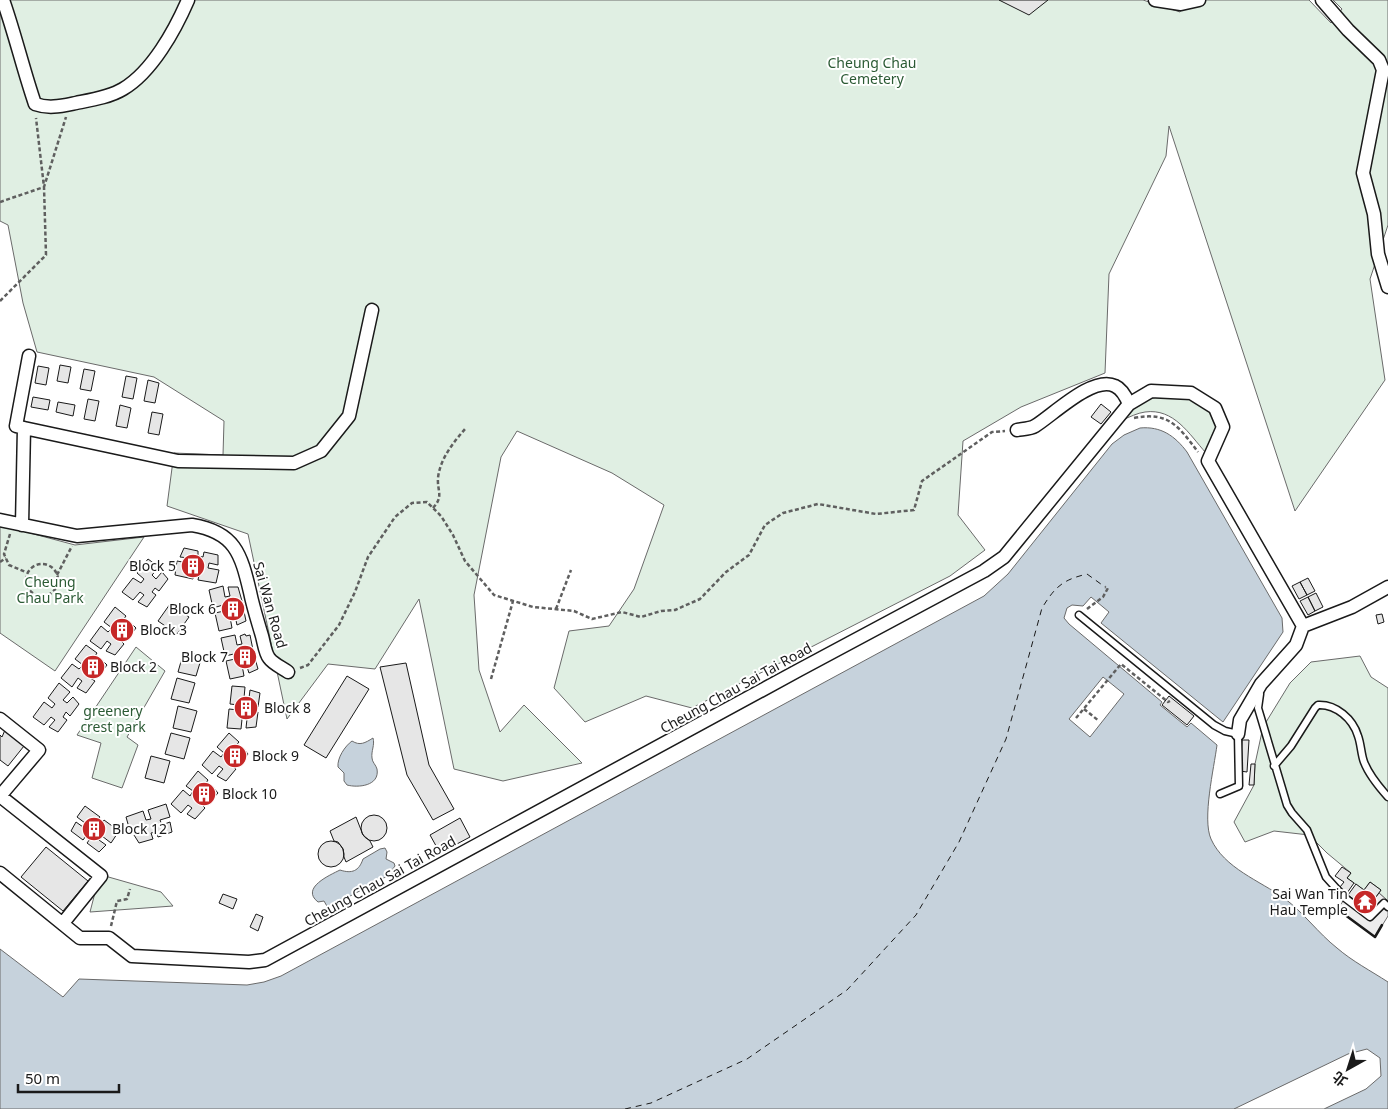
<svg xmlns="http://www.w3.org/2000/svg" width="1388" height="1109" viewBox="0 0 1388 1109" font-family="'Noto Sans','Noto Sans TC',sans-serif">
<rect width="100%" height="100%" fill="#fff"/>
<path fill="#e0efe3" stroke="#6a6a6a" d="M 0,0 L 1143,0 L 1180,12 L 1189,0 L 1309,0 L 1331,23 L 1342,9 L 1333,0 L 1388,0 L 1388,225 L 1370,279 L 1385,380 L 1295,511 L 1169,126 L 1166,156 L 1109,274 L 1105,373 L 1021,407 L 963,441 L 958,515 L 985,550 L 950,576 L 692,708 L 646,696 L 585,722 L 554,688 L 569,631 L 609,626 L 634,589 L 664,505 L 612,473 L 517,431 L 501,457 L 474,595 L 479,670 L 500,732 L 524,705 L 582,763 L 503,781 L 454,769 L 419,599 L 375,669 L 328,664 L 287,719 L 248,534 L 167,506 L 174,453 L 223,455 L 224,421 L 154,377 L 37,352 L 23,303 L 8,225 L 0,221 Z
M 1163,396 L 1191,399 L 1211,410 L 1218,428 L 1206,453 C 1189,434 1174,408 1145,412 C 1137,413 1130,417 1122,420 C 1135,404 1143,399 1163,396 Z
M 0,525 L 75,545 L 144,537 L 55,671 L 0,633 Z
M 136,647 L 165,671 L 127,737 L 138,745 L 122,788 L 92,778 L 101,743 L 77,735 Z
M 1360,656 L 1371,677 L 1388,688 L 1388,901 L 1379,893 L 1381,890 L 1370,882 L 1364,890 L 1347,878 L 1351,873 L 1327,853 L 1309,835 L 1274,831 L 1245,842 L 1234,822 L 1254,785 L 1255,764 L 1263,727 L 1290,683 L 1311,662 Z
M 105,876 L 161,892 L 173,906 L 90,912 L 97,885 Z"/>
<path fill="#ededed" stroke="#6a6a6a" d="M 1379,893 L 1388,901 L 1388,916 L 1375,937 L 1337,909 L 1348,895 L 1367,909 Z"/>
<path fill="#c6d2dc" stroke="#6a6a6a" d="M 1140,428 C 1161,426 1175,436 1187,452 L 1282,618 L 1283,632 L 1223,722 L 1101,623 L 1109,612 L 1091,597 L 1083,606 L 1072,605 L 1067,608 L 1064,618 L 1069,624 L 1162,702 L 1160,705 L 1187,727 L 1191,723 L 1217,745 C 1214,768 1202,819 1211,839 C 1224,868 1260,881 1284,898 C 1304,913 1318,933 1337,948 C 1352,961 1371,971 1388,982 L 1388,1109 L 0,1109 L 0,949 L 63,997 L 79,979 L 247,985 L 264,982 L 281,976 L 984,596 L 1008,574 L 1112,444 L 1124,435 Z
M 373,738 C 375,745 371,751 372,758 C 372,762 376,765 377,769 C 380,786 358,788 347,785 L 344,781 L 344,773 L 338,767 C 337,758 345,746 352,741 C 360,746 365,743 373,738 Z
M 385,848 L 387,852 L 386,859 L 394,863 L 395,866 L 392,870 L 393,873 L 328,908 L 324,901 L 318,902 C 300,888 330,875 340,870 C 352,874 359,871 363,859 L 380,849 Z"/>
<path fill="#fff" stroke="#6a6a6a" d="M 1103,677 L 1124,694 L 1090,737 L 1069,719 Z
M 1367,1049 L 1380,1058 L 1381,1076 L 1366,1089 L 1324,1109 L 1234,1109 L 1348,1054 Z"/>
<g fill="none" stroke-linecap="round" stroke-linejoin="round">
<path stroke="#1a1a1a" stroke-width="1" stroke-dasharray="6 5" stroke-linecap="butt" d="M 625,1109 L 651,1103 L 747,1059 L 847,990 L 916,915 L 959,842 L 1006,739 L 1042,608 C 1055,587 1062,580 1087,574 L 1105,587"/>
</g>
<path fill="#e6e6e6" stroke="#1a1a1a" d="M 999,0 L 1048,0 L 1029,15 Z
M 60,365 L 71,367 L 68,383 L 57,381 Z
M 38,366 L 49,368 L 46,385 L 35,383 Z
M 84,369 L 95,371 L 91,391 L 80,389 Z
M 126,376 L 137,378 L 133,399 L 122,397 Z
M 148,380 L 159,383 L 155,403 L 144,401 Z
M 33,397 L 50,400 L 48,410 L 31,407 Z
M 88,399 L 99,401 L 95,421 L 84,419 Z
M 58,402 L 75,405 L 73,416 L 56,412 Z
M 1101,404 L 1111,412 L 1101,424 L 1091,417 Z
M 120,405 L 131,408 L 127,428 L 116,426 Z
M 152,412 L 163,414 L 159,435 L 148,433 Z
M 184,548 L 198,551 L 198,556 L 203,557 L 204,552 L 218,555 L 218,565 L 209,563 L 208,568 L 219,570 L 216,583 L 198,580 L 200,570 L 195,569 L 193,579 L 175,575 L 177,561 L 188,563 L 189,558 L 180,557 Z
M 148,559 L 159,567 L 152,575 L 156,579 L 162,572 L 168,579 L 159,591 L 155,588 L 152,592 L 156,595 L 147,607 L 138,602 L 144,595 L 140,592 L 133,600 L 122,592 L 133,578 L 141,583 L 144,579 L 137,573 Z
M 1308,578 L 1315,591 L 1307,595 L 1300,582 Z
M 1300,582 L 1307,595 L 1299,599 L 1292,586 Z
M 223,586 L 225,597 L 230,596 L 228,587 L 238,587 L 242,601 L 236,603 L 237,608 L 243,607 L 246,621 L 237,625 L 235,616 L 230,617 L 232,628 L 219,631 L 215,613 L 224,611 L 223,605 L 213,608 L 209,590 Z
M 1316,593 L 1323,607 L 1315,611 L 1308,597 Z
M 1308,597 L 1315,611 L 1308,615 L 1300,601 Z
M 170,604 L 189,617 L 177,634 L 158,621 Z
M 115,607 L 126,616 L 120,624 L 124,627 L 129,621 L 136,628 L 127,640 L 123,636 L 120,640 L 124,644 L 115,655 L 106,651 L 111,644 L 107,641 L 101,649 L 90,641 L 101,626 L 108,632 L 112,628 L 104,622 Z
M 1382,614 L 1384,622 L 1378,624 L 1376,615 Z
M 245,634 L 246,636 L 250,635 L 253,650 L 248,651 L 249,656 L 254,655 L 258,669 L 249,673 L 246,664 L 242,665 L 244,676 L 230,679 L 226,661 L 235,659 L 234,654 L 225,656 L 221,638 L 235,635 L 237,645 L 242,644 L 240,636 Z
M 86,645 L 97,653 L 91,662 L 95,665 L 100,658 L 107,665 L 98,677 L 94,674 L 90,678 L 95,681 L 86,693 L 77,688 L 82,681 L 78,678 L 72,687 L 61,678 L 72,664 L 79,669 L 83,665 L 75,659 Z
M 184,651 L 202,656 L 196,676 L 178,672 Z
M 406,663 L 429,765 L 454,809 L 433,820 L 407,775 L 380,667 Z
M 347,676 L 369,689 L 326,758 L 304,745 Z
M 177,678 L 195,683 L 189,703 L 171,699 Z
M 59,683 L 70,692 L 63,700 L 67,703 L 73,697 L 79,704 L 70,716 L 66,712 L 63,717 L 67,720 L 58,732 L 49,727 L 55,720 L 51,717 L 44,725 L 33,717 L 44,702 L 52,708 L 55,704 L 48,698 Z
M 232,686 L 245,687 L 244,698 L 249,698 L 250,690 L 260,693 L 258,707 L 253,707 L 253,712 L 258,712 L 256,727 L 246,728 L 247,719 L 242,719 L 241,729 L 227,728 L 229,709 L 238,710 L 239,705 L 230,704 Z
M 1169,696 L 1194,716 L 1187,725 L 1162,705 Z
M 178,706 L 197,711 L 191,732 L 173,728 Z
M 5,730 L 24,746 L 8,766 L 0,760 L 0,735 L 2,737 Z
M 171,733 L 190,738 L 184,759 L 165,754 Z
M 229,733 L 239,742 L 232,750 L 236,753 L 242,747 L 248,754 L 239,765 L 235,762 L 232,766 L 236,769 L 226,781 L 217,776 L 223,769 L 219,766 L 212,774 L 202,765 L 213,751 L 221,757 L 224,753 L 217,747 Z
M 1242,740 L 1249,740 L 1247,772 L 1240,771 Z
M 151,756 L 170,761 L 164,783 L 145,778 Z
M 1251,764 L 1255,764 L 1254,785 L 1249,785 Z
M 198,771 L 208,780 L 202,789 L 206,792 L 211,785 L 218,793 L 208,804 L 204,801 L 201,804 L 205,808 L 195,819 L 187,814 L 192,808 L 188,805 L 181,813 L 171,804 L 183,790 L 190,796 L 193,791 L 186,786 Z
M 166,804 L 170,817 L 160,820 L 162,825 L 170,822 L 172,832 L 158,837 L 156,832 L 151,833 L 153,839 L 139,843 L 134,835 L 142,832 L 140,827 L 130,831 L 126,817 L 143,811 L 146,820 L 151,819 L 148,810 Z
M 85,806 L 100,817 L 94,824 L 99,828 L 104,820 L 119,831 L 111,843 L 102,836 L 99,840 L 106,845 L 99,852 L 87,843 L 90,839 L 86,836 L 83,840 L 71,831 L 76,822 L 83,827 L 85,823 L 77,817 Z
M361 828a13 13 0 1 1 26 0a13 13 0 1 1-26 0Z
M 356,817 L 363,835 L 370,841 L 373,847 L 346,862 L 344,857 L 343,849 L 338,842 L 334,841 L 330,831 Z
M 460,818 L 470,837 L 440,853 L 430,835 Z
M318 854a13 13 0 1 1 26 0a13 13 0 1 1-26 0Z
M 46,847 L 88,881 L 63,911 L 21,877 Z
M 1342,867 L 1351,873 L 1347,878 L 1354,883 L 1347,893 L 1340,887 L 1344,882 L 1335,876 Z
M 1370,882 L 1381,890 L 1367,909 L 1348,895 L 1356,884 L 1364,890 Z
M 223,894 L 237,899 L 233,909 L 219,903 Z
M 256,914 L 263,917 L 258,931 L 250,927 Z"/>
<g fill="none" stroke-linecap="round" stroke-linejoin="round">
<g stroke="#1a1a1a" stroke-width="9">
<path id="lane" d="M 1079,615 L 1214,725 L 1225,731 L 1238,734 L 1239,786 L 1220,794
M 1260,694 L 1258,708 L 1287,805 L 1292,813 L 1307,830 L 1326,877 L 1345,898 L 1370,917 L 1384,903 L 1388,907
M 1274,766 L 1291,746 L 1315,708 L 1318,705 C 1336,704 1353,719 1358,736 C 1361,744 1361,754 1364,762 C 1369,775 1379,787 1388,797"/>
</g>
<g stroke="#1a1a1a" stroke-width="15">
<path id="street" d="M 3,0 C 15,34 23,69 35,104 C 49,109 61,106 76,103 C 91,100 110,97 123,89 C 152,72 175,30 188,0
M 1155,0 L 1181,4 L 1199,0
M 1322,0 L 1348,30 L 1379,60 L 1383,70 L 1363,173 L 1374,214 L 1378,254 L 1388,287
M 24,428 L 178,461 L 294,463 L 321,451 L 349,416 L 372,310
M 1017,430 C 1022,429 1030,429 1035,426 C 1053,415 1093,375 1115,386 C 1122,389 1126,397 1129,404
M 0,520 L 77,536 L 192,525 C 235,532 241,554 250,592 C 253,607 258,622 262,636 C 264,643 265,653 269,658 C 273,664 283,668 288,672
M 22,525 L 24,428 L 16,426 L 29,356
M 1303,626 L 1352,607 L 1388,587
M 0,719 L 39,750 L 0,796
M 1238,734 L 1240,720 L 1261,684 L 1296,645 L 1303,626
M 0,796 L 101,876 L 63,923
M 0,873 L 80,938 L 109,938 L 132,956 L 249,962 L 265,960 L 799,670 L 984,571 L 1004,557 L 1129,404 L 1151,391 L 1191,393 L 1215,408 L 1223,427 L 1208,461 L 1303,626"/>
</g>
<path stroke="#5f5f5f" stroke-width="2.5" stroke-dasharray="4 2.5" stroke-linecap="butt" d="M 0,202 L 44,187 L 66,117
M 0,301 L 46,255 L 44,187 L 36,118
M 1134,418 C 1169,411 1179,427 1198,452
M 433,508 C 444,496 437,491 438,478 C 440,459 453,443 465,429
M 10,534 L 4,554 L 9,565 L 28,573
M 0,562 L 6,558
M26 580a16 16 0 1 1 32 0a16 16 0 1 1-32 0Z
M 57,575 L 72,546
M 556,609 L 571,570
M 1087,609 L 1103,597 L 1108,588 L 1105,587
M 300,668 L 308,665 L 339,625 L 355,592 L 368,557 L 395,517 L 412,503 L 427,502 L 441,516 L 453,535 L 465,561 L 494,595 L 533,607 L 574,611 L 592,619 L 622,612 L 641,617 L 661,611 L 675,610 L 700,599 L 726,572 L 749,555 L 765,525 L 783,513 L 818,504 L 876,514 L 914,510 L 922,481 L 992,432 L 1005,431
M 491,679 L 513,601
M 1084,709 L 1099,721
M 1076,718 L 1121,664 L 1168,702 L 1170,701
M 111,926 L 117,901 L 127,899 L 130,889"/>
<use href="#lane" stroke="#fff" stroke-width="6"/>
<use href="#street" stroke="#fff" stroke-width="12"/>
<path stroke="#1a1a1a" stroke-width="2.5" d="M 1337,909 L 1375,937 L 1382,925"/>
</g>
<defs>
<g id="building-disc" transform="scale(1.25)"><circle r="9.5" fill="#c62828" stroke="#fff"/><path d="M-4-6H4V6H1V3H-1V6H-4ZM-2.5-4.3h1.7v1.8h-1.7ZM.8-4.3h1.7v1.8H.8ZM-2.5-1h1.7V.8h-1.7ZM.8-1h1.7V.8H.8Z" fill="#fff"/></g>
<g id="temple-disc" transform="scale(1.25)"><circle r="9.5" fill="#c62828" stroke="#fff"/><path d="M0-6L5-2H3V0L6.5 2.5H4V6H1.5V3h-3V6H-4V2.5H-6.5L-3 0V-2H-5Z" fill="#fff"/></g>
</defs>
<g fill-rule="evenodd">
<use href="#building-disc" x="193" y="566"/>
<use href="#building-disc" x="233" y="609"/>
<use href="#building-disc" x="122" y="630"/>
<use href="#building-disc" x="245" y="657"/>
<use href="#building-disc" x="93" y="667"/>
<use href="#building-disc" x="246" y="708"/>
<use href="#building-disc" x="235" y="756"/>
<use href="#building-disc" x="204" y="794"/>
<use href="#building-disc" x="94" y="829"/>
<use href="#temple-disc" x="1365" y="902"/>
</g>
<g text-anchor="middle" stroke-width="4" stroke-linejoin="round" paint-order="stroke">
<g font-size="14" fill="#2b5a34" stroke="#fff">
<text x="872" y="68">Cheung Chau<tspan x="872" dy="16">Cemetery</tspan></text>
<text x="50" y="587">Cheung<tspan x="50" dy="16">Chau Park</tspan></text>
<text x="113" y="716">greenery<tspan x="113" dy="16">crest park</tspan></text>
</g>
<g font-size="14" fill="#1a1a1a" stroke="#fff" text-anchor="start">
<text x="176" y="571" text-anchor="end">Block 5</text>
<text x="216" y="614" text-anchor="end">Block 6</text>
<text x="140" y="635">Block 3</text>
<text x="228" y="662" text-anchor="end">Block 7</text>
<text x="110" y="672">Block 2</text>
<text x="264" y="713">Block 8</text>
<text x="252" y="761">Block 9</text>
<text x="222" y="799">Block 10</text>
<text x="112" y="834">Block 12</text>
<text x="1348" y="899" text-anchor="end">Sai Wan Tin<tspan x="1348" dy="16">Hau Temple</tspan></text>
</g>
<g font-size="14" fill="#1a1a1a" stroke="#fff">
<text transform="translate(270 605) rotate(74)" y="5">Sai Wan Road</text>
<text transform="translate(736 688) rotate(-29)" y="5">Cheung Chau Sai Tai Road</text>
<text transform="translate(380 881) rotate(-29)" y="5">Cheung Chau Sai Tai Road</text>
</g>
</g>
<g transform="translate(1348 1069) rotate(219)" stroke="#ffffff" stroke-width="4" paint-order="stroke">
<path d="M0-4L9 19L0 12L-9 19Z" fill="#1a1a1a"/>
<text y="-8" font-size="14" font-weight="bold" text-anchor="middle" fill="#1a1a1a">北</text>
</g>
<path d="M18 1084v8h101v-8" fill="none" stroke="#1a1a1a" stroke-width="2.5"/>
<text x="25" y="1084" font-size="15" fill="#1a1a1a" stroke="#ffffff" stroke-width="4" paint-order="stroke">50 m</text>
</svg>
